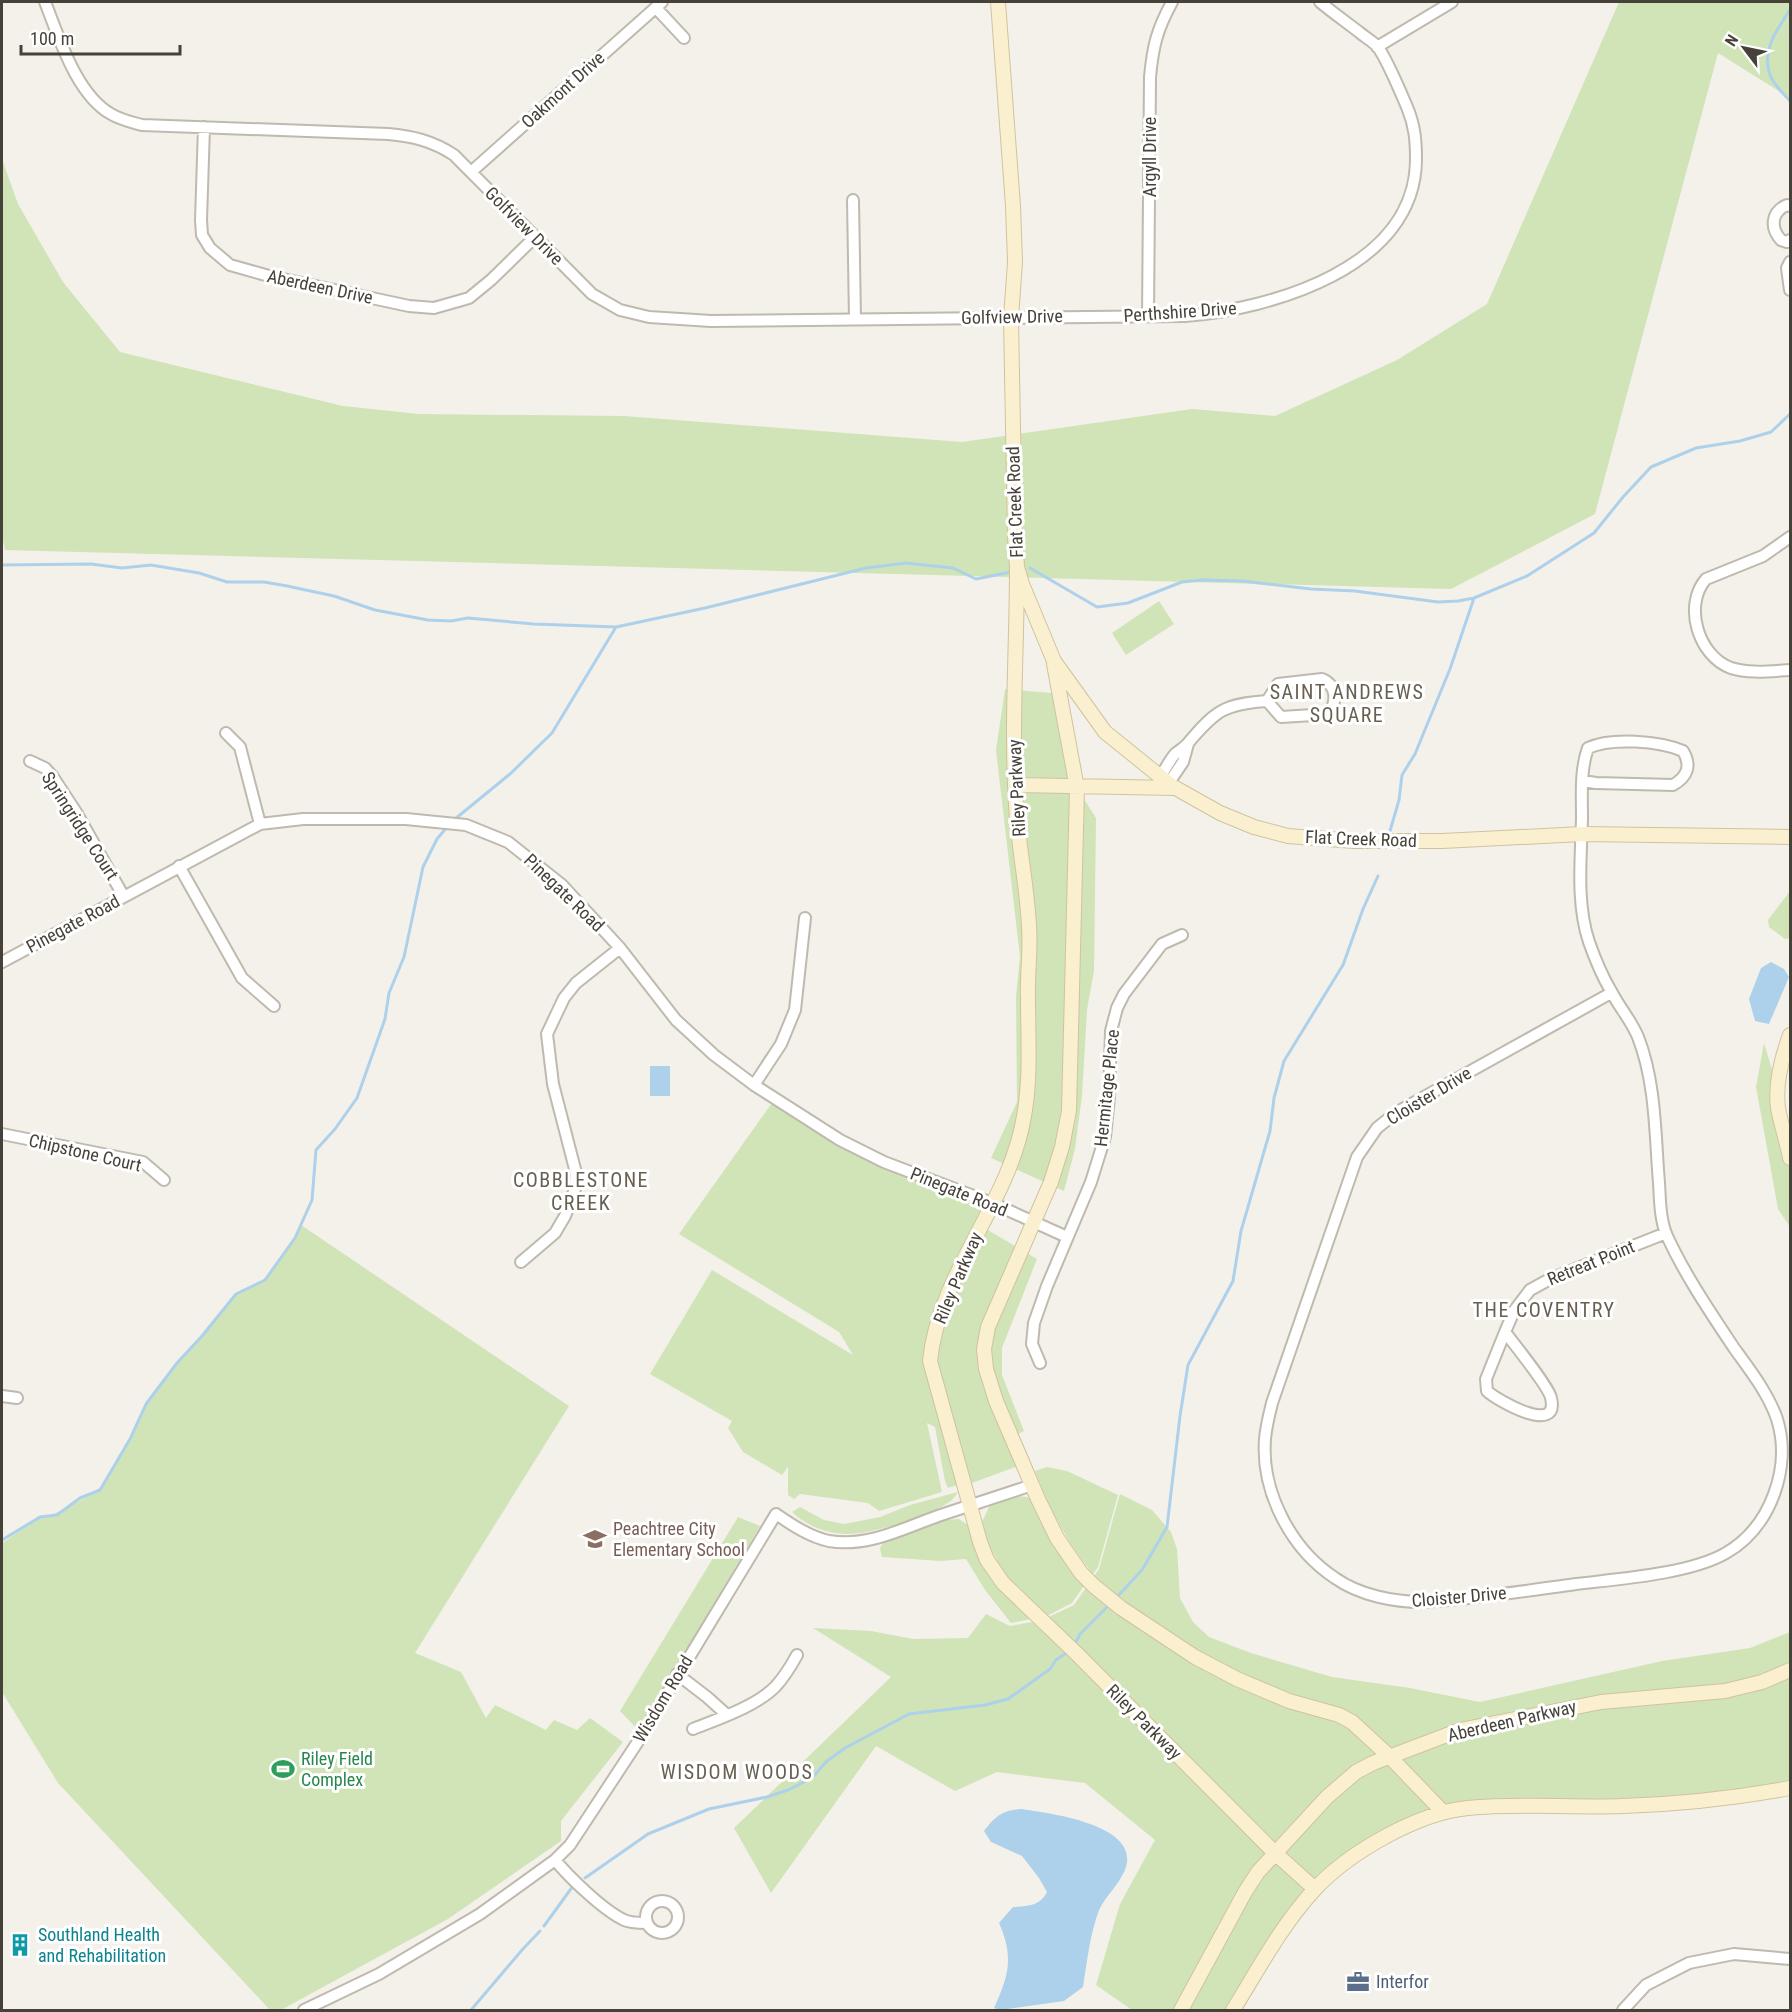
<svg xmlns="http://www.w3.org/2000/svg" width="1792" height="2012" viewBox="0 0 1792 2012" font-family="'Roboto Condensed',sans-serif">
<rect width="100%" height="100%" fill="#f4f1eb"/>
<path fill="#d0e4b8" d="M 1619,2 L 1790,2 L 1790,98 L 1718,53 L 1595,514 L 1451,589 L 5,550 L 2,535 L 2,159 L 18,204 L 63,282 L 120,352 L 343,406 L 419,414 L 624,416 L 962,442 L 1192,409 L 1275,416 L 1397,360 L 1487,304 Z
M 1159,601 L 1174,624 L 1126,655 L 1112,633 Z
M 1005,689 L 1052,693 L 1064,719 L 1077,788 L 1096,818 L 1094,971 L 1087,1010 L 1082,1096 L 1075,1149 L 1064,1191 L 991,1158 L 1017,1102 L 1016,996 L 1020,957 L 996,750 Z
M 1790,891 L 1790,938 L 1785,939 L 1769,927 L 1768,920 Z
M 1764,1043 L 1790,1129 L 1790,1227 L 1778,1209 L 1756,1087 Z
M 774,1100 L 870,1155 L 992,1203 L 981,1226 L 1037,1259 L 1002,1348 L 1002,1375 L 1024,1431 L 1007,1439 L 1018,1466 L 972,1483 L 966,1468 L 959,1440 L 944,1432 L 957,1485 L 948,1488 L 945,1481 L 935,1427 L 927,1423 L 942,1492 L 879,1511 L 868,1503 L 800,1494 L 794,1499 L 788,1495 L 788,1467 L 782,1475 L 743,1452 L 728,1428 L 732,1421 L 650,1374 L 712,1270 L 853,1355 L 839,1332 L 679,1234 Z
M 301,1225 L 569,1406 L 415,1653 L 461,1672 L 486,1718 L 495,1705 L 546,1730 L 554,1720 L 577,1730 L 590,1718 L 623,1742 L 561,1821 L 561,1841 L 448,1919 L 281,2010 L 270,2010 L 58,1783 L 2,1692 L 2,1543 L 40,1517 L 50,1516 L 100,1490 L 130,1439 L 146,1404 L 177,1363 L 202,1336 L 236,1294 L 265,1280 L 295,1238 Z
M 1047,1467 L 1067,1471 L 1118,1495 L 1098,1567 L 1093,1574 C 1066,1541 1051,1511 1035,1471 Z
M 958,1492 C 955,1496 953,1500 949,1502 C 929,1517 872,1534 847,1534 C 828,1534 806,1526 792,1512 L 800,1507 L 824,1520 L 844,1524 L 880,1517 L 910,1505 Z
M 1120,1494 L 1152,1510 L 1171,1532 L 1177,1549 L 1180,1598 L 1193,1622 L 1209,1637 L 1251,1653 L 1332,1677 L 1410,1688 L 1480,1702 L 1662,1661 L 1750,1648 L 1790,1632 L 1790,1785 L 1765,1793 L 1443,1812 L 1393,1833 L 1315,1889 L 1234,2010 L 1132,2010 L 1096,1985 L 1120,1904 L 1155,1840 L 1085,1783 L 997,1772 L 955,1791 L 876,1746 L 771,1893 L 734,1828 L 891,1677 L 813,1628 L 871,1631 L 913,1639 L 968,1638 L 986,1614 L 1010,1626 L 1042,1620 L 1074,1605 L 1099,1569 Z
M 1017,1496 L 1027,1497 L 1038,1506 L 1086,1583 L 1072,1603 L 1043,1618 L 1003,1572 L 989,1545 L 982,1522 L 990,1505 Z
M 738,1517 L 760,1526 L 638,1730 L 620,1711 Z
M 959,1519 L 972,1528 L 1035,1618 L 1011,1623 L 985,1590 L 966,1559 L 940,1561 L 882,1557 L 880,1548 L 885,1540 L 947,1520 Z"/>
<path fill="#add1ea" d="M 1771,962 L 1784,969 L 1789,977 L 1769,1024 L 1755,1021 L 1749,999 L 1761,968 Z
M 650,1066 L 670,1066 L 670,1096 L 650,1096 Z
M 1021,1809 C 1048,1813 1139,1824 1126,1867 C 1121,1883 1106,1895 1099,1910 C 1090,1934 1087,1962 1083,1987 L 1064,2001 L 1000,2010 L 994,2008 C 1009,1975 1014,1957 999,1923 L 1013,1907 C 1028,1906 1040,1906 1047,1892 L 1039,1878 L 1022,1856 L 991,1842 L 984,1831 C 996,1816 1001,1811 1021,1809 Z"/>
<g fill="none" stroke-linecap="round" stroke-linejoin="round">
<path stroke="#add1ea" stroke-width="3" d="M 1790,10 C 1777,30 1761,50 1770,75 C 1773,84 1784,94 1790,101
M 2,565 L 91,564 L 122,568 L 151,565 L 199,573 L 227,582 L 264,582 L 287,586 L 334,596 L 375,610 L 428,620 L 451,621 L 468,618 L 534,624 L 616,627 L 705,608 L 866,568 L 906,563 L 953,568 L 976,579 L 1011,572
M 1030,568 L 1097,607 L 1128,603 L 1182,582 L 1202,580 L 1242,581 L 1311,589 L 1355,591 L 1438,602 L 1458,601 L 1474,598 L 1527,576 L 1594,533 L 1623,497 L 1651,467 L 1696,448 L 1740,441 L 1771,432 L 1790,414
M 455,819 L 510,774 L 552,733 L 616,627
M 1390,831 L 1399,800 L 1402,775 L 1415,754 L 1450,669 L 1474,598
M 2,1540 L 40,1517 L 57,1515 L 80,1498 L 100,1490 L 130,1439 L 146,1404 L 177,1363 L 202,1336 L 236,1294 L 265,1280 L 295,1238 L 312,1200 L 316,1150 L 335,1129 L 357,1098 L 385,1019 L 389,993 L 404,957 L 423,867 L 437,839 L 448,826
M 1117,1597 L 1142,1570 L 1167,1527 L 1180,1416 L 1188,1365 L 1233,1281 L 1241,1231 L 1270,1131 L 1274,1098 L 1284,1061 L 1343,965 L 1363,909 L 1378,876
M 1074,1646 L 1080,1634 L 1108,1606
M 585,1878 L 648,1834 L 709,1809 L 767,1797 L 788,1790 L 812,1778 L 827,1761 L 845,1748 L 909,1714 L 985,1705 L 1008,1699 L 1050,1669 L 1056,1660 L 1066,1653
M 544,1926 L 573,1886
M 471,2010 L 522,1950 L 540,1931"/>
<g stroke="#bfb9ae" stroke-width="14">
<path id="street" d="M 45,2 C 59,37 76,94 111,114 C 121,120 131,122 142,125 L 388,134 C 412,136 433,141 454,155 L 592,294 L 620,310 L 649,317 L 711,321 L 1185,316 C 1271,309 1415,268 1416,160 C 1416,141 1415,126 1407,107 C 1401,93 1386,57 1377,46 C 1372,41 1365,37 1359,32 C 1346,22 1332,12 1320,2
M 656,8 L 684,38
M 1377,47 L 1452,2
M 204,127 L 201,220 L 202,235 L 210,248 L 230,265 L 269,276 L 409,306 L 434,308 L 469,298 L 491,280 L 535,237
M 471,172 L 662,2
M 853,200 L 855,319
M 1790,206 L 1787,205 C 1771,212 1770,228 1781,240 L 1787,242 L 1790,240
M 1790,262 L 1787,268 L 1790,290
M 1148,316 L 1150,77 C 1153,45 1157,30 1172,2
M 1790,537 L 1763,556 L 1706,579 C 1683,605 1698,656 1731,668 C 1749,674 1771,671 1790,670
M 1322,679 C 1337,685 1337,701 1329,714 L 1281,717 L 1267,701 L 1278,684 Z
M 226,733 L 240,747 L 260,824
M 30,761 L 45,768 L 53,777 L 76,812 L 124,897
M 1160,777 C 1165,770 1169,761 1175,754 C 1180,750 1185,747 1189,742 C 1216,710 1225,704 1267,701
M 1583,781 L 1596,783 L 1673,785 C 1687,777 1692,766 1683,751 C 1660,741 1611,737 1588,748 C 1580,770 1582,795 1582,818 C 1581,859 1576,903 1589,942 C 1595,959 1602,976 1611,991 C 1619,1007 1631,1020 1638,1037 C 1656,1083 1655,1135 1659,1183 C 1660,1200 1660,1220 1667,1236 C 1685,1275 1710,1312 1734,1348 C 1750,1370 1768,1393 1777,1419 C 1792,1467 1771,1527 1726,1553 C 1690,1574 1618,1579 1576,1584 C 1525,1591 1474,1599 1423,1602 C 1393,1602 1359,1595 1335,1578 C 1291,1549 1261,1492 1265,1439 C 1266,1427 1269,1415 1272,1403 L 1357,1157 L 1377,1128 L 1397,1112 L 1611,993
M 1168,784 L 1183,762 L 1188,744
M 179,866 L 242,978 L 274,1006
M 2,962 L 260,824 L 303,819 L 406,819 L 466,825 L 508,842 L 562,885 L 620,948 L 676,1020 L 714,1055 L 754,1085 L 840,1140 L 884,1162 L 992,1203 L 1067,1237
M 754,1085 L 781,1044 L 795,1010 L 805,918
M 2,1134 L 143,1162 L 164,1180
M 521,1262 L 555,1233 L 565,1216 L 575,1189 L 576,1173 L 553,1084 L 547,1034 L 564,998 L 576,983 L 620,948
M 1505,1332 C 1514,1344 1549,1387 1551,1398 C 1560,1436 1498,1401 1487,1391 L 1486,1379 Z
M 1505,1332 L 1514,1311 L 1530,1290 L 1550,1279 L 1666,1233
M 1040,1363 L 1032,1344 L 1034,1323 L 1047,1286 L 1091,1182 L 1105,1137 L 1109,1097 L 1111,1031 L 1117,1008 L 1124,994 L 1162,944 L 1182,935
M 2,1396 L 17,1398
M 677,1674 L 707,1697 L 727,1715
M 693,1729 C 718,1719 757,1706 776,1686 C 784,1677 791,1666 797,1655
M 555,1860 C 569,1877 603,1910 624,1920 C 630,1923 640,1923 647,1923
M646 1917a16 16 0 1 1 32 0a16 16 0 1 1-32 0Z
M 304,2010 L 379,1974 L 480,1914 L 555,1860 L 570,1845 L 639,1740 L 776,1514 C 792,1525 810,1537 829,1541 C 870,1548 907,1526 944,1514 C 974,1504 1003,1495 1032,1485
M 1623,2010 L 1646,1985 L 1689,1963 L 1734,1954 L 1790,1959"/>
</g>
<g stroke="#cfc39f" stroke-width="16">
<path id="secondary" d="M 998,2 L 1013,206 L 1015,262 L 1011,318 L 1015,536 L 1017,567 L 1022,584 L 1054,661 L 1105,732 L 1172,786 L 1220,813 L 1254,827 L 1288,836 L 1354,841 L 1442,841 L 1582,834 L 1790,837
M 1017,567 C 1017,646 1011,725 1016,804 C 1018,845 1027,885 1029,926 C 1031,950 1027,974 1028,998 C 1028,1037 1031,1078 1024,1116 C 1010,1203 939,1272 930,1361 L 980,1542 L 987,1560 L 1003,1583 L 1076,1653 L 1275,1853 L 1315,1889
M 1054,664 L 1077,788 L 1069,1111 L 1062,1147 L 1051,1182 L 988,1327 L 984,1349 L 986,1369 L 996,1401 L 1038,1499 L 1057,1538 L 1081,1573 L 1094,1586 L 1121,1608 L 1195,1657 L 1237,1679 L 1289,1701 L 1339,1715 L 1352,1722 L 1389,1756 L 1443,1812
M 1015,785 L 1175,788
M 1790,1035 C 1782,1057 1775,1085 1778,1108 C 1781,1125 1787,1141 1790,1158
M 1181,2010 L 1245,1892 L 1258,1872 L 1327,1797 L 1356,1772 L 1373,1763 L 1460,1730 L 1601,1702 L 1725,1691 L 1762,1682 L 1790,1670
M 1233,2010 C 1258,1970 1281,1926 1314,1890 C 1348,1853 1417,1813 1468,1808 C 1520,1803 1572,1808 1623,1806 C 1679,1804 1735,1798 1790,1788"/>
</g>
<use href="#street" stroke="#fff" stroke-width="10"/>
<use href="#secondary" stroke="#faf0cf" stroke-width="14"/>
</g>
<defs>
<g id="school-bare" transform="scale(1.8)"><path d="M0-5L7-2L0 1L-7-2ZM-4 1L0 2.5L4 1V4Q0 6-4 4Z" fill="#8d6e63" stroke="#fff" stroke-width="2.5" paint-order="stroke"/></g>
<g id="stadium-bare" transform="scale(1.8)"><path d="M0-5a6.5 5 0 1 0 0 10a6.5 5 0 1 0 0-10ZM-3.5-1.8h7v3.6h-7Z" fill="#2e9e5b" stroke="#fff" stroke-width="2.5" paint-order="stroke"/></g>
<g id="building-bare" transform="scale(1.8)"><path d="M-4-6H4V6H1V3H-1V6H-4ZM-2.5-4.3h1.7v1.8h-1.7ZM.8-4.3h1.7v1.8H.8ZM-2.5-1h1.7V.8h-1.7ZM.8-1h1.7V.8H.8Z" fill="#0f9aa8" stroke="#fff" stroke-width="2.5" paint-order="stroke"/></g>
<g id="office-bare" transform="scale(1.8)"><path d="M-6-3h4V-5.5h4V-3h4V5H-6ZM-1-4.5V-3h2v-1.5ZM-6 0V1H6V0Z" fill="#5c6f8a" stroke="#fff" stroke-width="2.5" paint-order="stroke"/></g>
</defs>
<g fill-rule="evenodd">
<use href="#school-bare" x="595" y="1539"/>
<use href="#stadium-bare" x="283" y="1769"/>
<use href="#building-bare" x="20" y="1945"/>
<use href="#office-bare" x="1358" y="1982"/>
</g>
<g text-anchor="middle" stroke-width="6" stroke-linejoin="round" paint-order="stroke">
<g font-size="18" fill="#474239" stroke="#fff">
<text transform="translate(563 90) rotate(-42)" y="6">Oakmont Drive</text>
<text transform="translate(1150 157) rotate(-90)" y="6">Argyll Drive</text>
<text transform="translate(524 226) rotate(45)" y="6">Golfview Drive</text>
<text transform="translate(320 287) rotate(12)" y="6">Aberdeen Drive</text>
<text transform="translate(1180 312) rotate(-4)" y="6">Perthshire Drive</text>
<text transform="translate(1012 317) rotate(-1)" y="6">Golfview Drive</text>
<text transform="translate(1015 502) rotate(-92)" y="6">Flat Creek Road</text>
<text transform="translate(1017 788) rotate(-93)" y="6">Riley Parkway</text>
<text transform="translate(80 826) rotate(57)" y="6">Springridge Court</text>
<text transform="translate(1361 839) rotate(2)" y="6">Flat Creek Road</text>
<text transform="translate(564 893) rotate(44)" y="6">Pinegate Road</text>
<text transform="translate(73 924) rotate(-28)" y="6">Pinegate Road</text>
<text transform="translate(1107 1088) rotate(-84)" y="6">Hermitage Place</text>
<text transform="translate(1429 1096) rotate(-31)" y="6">Cloister Drive</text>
<text transform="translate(85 1153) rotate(13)" y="6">Chipstone Court</text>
<text transform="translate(959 1192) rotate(22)" y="6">Pinegate Road</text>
<text transform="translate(1591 1263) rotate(-22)" y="6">Retreat Point</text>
<text transform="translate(958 1278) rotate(-67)" y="6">Riley Parkway</text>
<text transform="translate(1459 1597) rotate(-5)" y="6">Cloister Drive</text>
<text transform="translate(663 1699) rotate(-59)" y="6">Wisdom Road</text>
<text transform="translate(1512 1721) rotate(-13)" y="6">Aberdeen Parkway</text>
<text transform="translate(1144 1722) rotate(45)" y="6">Riley Parkway</text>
</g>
<g font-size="18" fill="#785e54" stroke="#fff" text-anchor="start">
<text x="613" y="1535">Peachtree City<tspan x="613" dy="21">Elementary School</tspan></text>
</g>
<g font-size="18" fill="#27864d" stroke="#fff" text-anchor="start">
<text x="301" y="1765">Riley Field<tspan x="301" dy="21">Complex</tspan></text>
</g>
<g font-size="18" fill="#0d838f" stroke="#fff" text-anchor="start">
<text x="38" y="1941">Southland Health<tspan x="38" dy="21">and Rehabilitation</tspan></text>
</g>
<g font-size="18" fill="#4e5e75" stroke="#fff" text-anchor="start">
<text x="1376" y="1988">Interfor</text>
</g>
<g font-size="20" letter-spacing="1.5" fill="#696051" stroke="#fff">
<text x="1347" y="699">SAINT ANDREWS<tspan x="1347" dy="23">SQUARE</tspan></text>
<text x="581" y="1187">COBBLESTONE<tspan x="581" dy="23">CREEK</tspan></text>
<text x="1544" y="1317">THE COVENTRY</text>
<text x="737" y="1779">WISDOM WOODS</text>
</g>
</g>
<rect width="1792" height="2012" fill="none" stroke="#474239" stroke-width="6"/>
<g transform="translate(1744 48) rotate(302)" stroke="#ffffff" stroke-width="4.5" paint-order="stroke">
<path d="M0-4.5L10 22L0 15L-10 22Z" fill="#474239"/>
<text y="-9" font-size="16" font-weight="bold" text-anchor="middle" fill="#474239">N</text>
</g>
<path d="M21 45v9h159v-9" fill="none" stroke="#474239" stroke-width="3"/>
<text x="30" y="45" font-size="18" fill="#474239" stroke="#ffffff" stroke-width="4.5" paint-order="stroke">100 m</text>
</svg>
